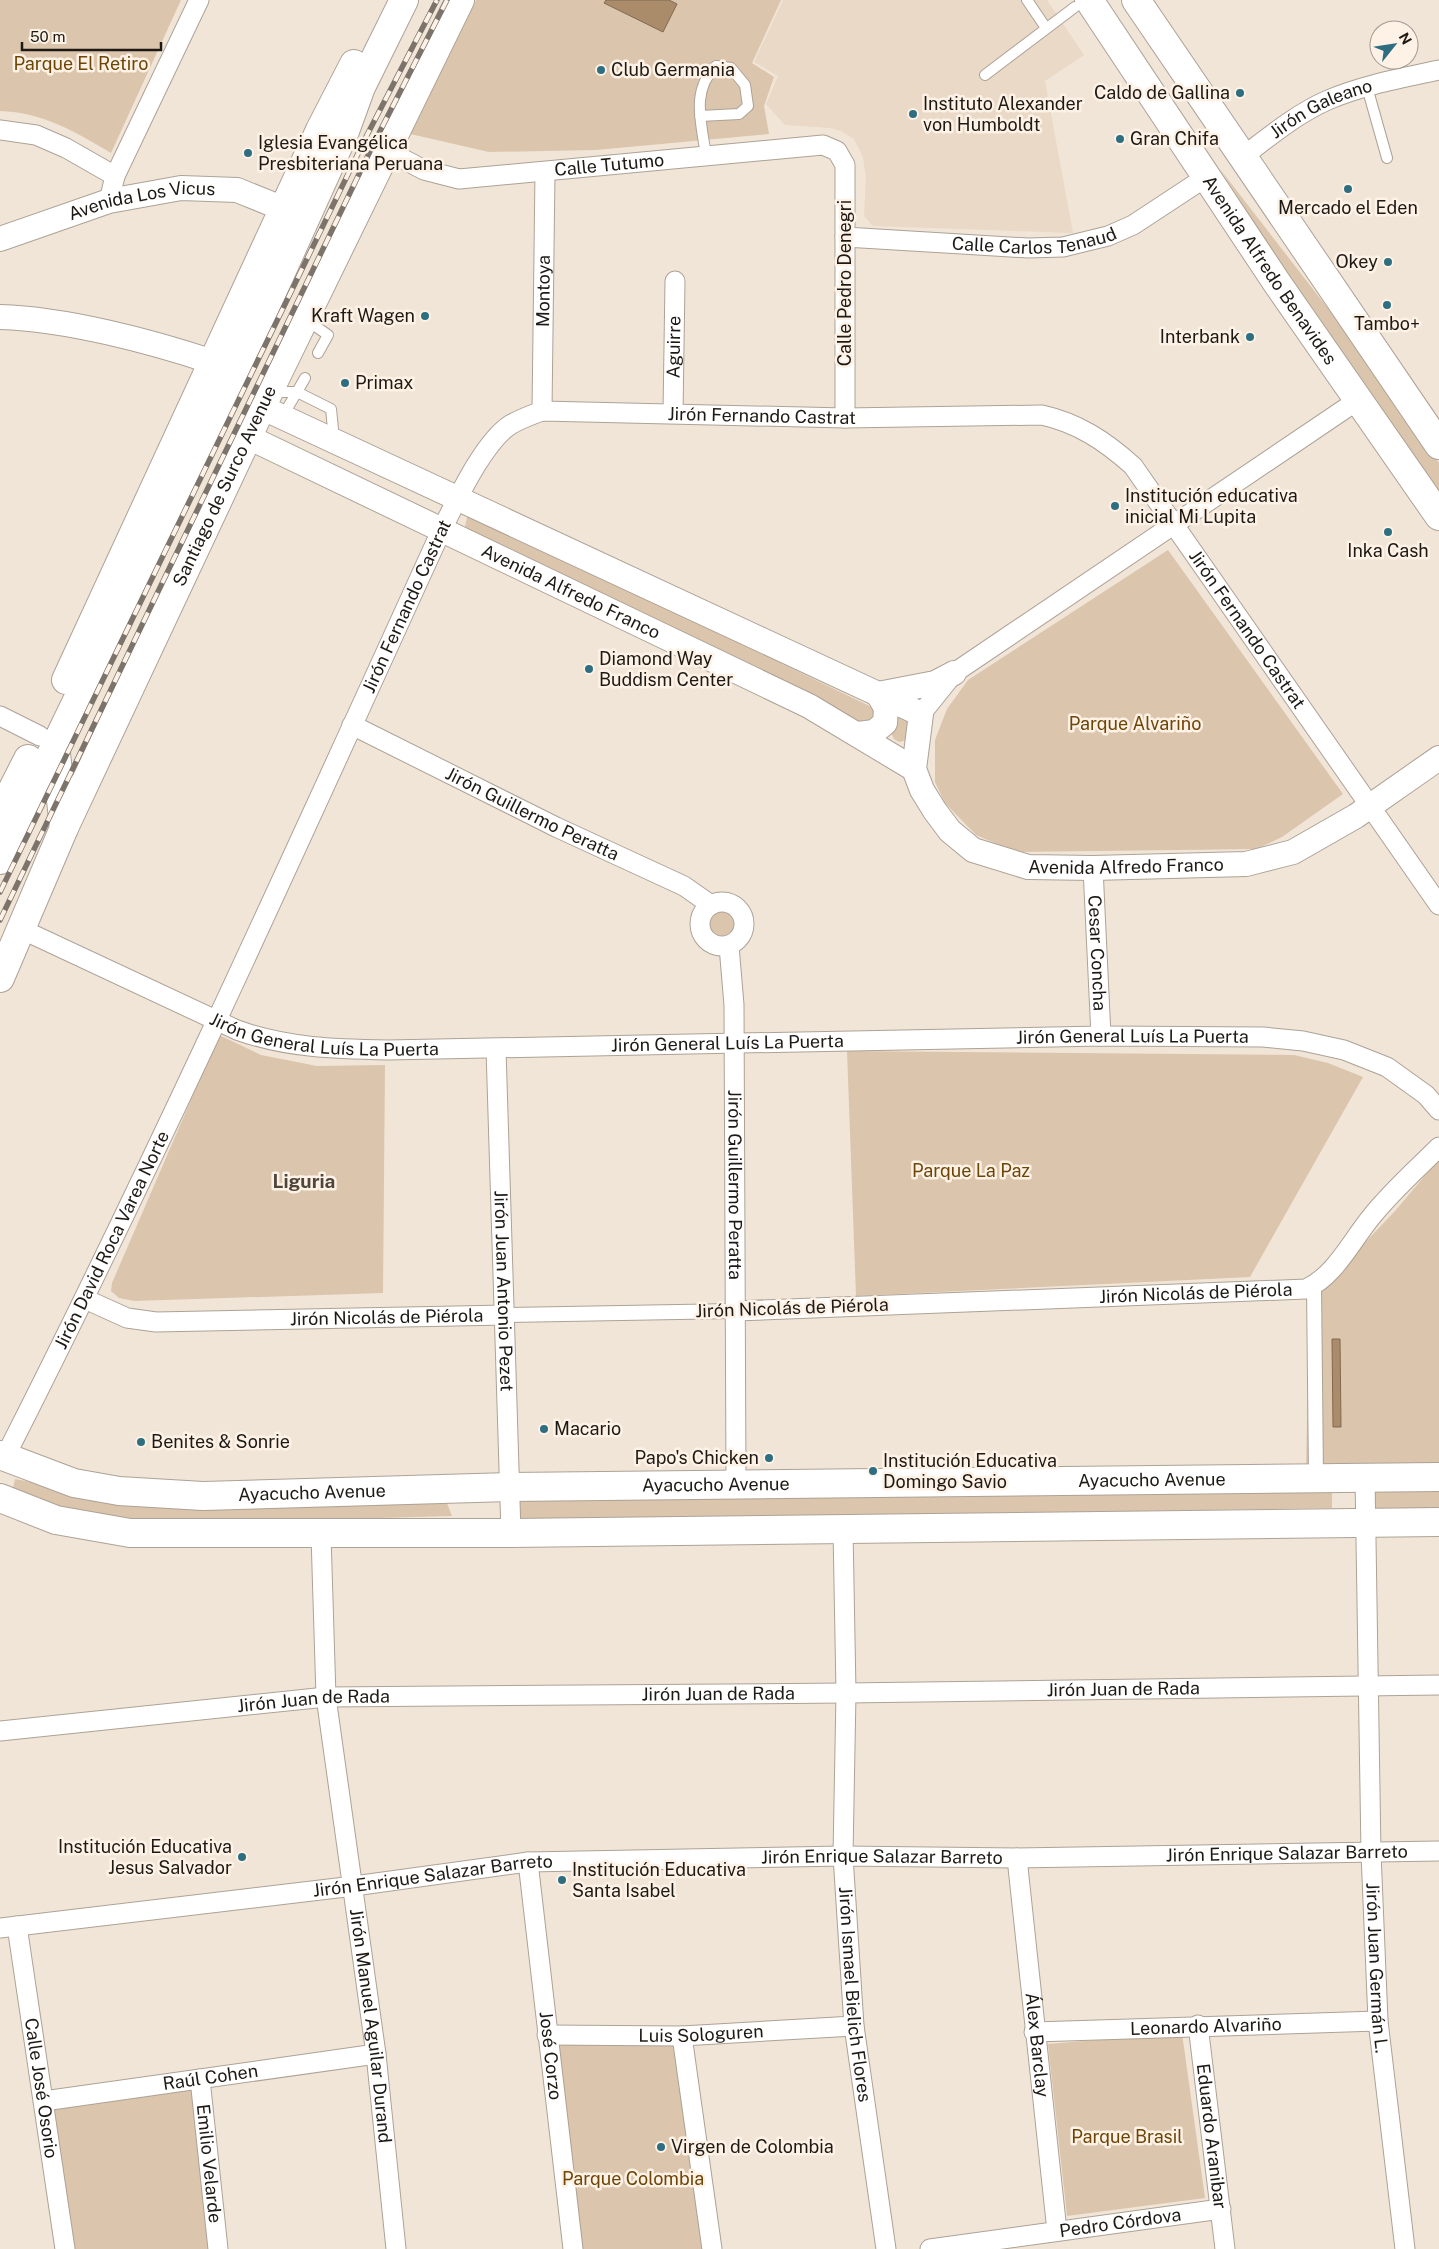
<svg xmlns="http://www.w3.org/2000/svg" width="1439" height="2249" viewBox="0 0 1439 2249" font-family="'Public Sans',sans-serif">
<rect width="100%" height="100%" fill="#f1e5d8"/>
<path fill="#e9d9c6" d="M 783,0 L 1047,0 L 1084,55 L 1045,81 L 1073,233 L 873,226 L 864,216 L 866,178 L 863,157 L 854,139 L 841,131 L 830,128 L 785,125 L 766,104 L 778,76 L 754,62 Z"/>
<path fill="#dbc5ac" d="M 0,0 L 181,0 L 111,153 C 76,132 42,112 0,111 Z
M 476,0 L 781,0 L 752,63 L 774,77 L 764,106 L 769,134 L 596,150 L 489,152 L 406,133 Z
M 1220,169 L 1384,381 L 1439,463 L 1439,496 L 1313,314 Z
M 468,513 L 878,710 L 879,719 L 860,728 L 464,531 Z
M 1168,550 L 1343,794 L 1282,837 L 1257,849 L 1015,852 L 976,835 L 945,803 L 935,782 L 935,740 L 947,709 L 968,680 Z
M 899,715 L 911,717 L 907,740 L 899,742 L 894,739 L 890,731 L 894,718 Z
M707 925a14 14 0 1 1 28 0a14 14 0 1 1-28 0Z
M 219,1035 L 261,1055 L 317,1066 L 385,1065 L 383,1293 L 134,1301 L 119,1298 L 111,1291 L 112,1283 Z
M 847,1051 L 1294,1055 L 1328,1063 L 1363,1077 L 1250,1277 L 856,1296 Z
M 1439,1159 L 1439,1471 L 1306,1472 L 1309,1301 L 1395,1211 Z
M 1365,1477 L 1439,1477 L 1439,1522 L 1365,1523 Z
M 15,1479 L 126,1500 L 445,1498 L 452,1516 L 166,1524 L 69,1514 L 12,1492 Z
M 1332,1486 L 1332,1508 L 517,1520 L 517,1497 Z
M 1182,2033 L 1205,2198 L 1067,2216 L 1048,2044 Z
M 547,2035 L 682,2036 L 712,2249 L 573,2249 Z
M 193,2086 L 208,2249 L 72,2249 L 52,2106 Z"/>
<path fill="#aa8c6b" stroke="#806a51" d="M 606,0 L 669,0 L 677,4 L 663,32 L 604,3 Z
M 1332,1339 L 1340,1339 L 1341,1427 L 1333,1427 Z"/>
<g fill="none" stroke-linecap="round" stroke-linejoin="round">
<g stroke="#ada296" stroke-width="12">
<path id="service" d="M 1027,0 L 1046,28
M 985,75 L 1075,7
M 1367,87 L 1387,158
M 700,116 L 739,114 L 748,106 L 745,85 L 731,68 L 716,66 C 690,91 702,125 706,156
M 305,319 L 328,335 L 318,353
M 272,392 L 297,392 L 305,378
M 282,417 L 297,392 L 331,409 L 334,439"/>
</g>
<g stroke="#ada296" stroke-width="16">
<path id="pedestrian" d="M 1314,1286 L 1316,1477
M 506,1315 L 735,1311"/>
</g>
<g stroke="#ada296" stroke-width="21">
<g id="minor">
<path d="M 0,130 L 36,135 L 66,148 L 115,176"/>
<path id="s1" d="M 386,150 L 424,170 L 459,179 L 823,145 L 837,151 L 845,165 L 845,418"/>
<path id="s2" d="M 1241,158 C 1269,137 1296,114 1328,100 C 1363,85 1402,78 1439,70"/>
<path d="M 109,201 L 115,176 L 199,0"/>
<path id="s3" d="M 845,237 L 1028,248 L 1063,247 L 1108,236 L 1133,225 L 1206,177"/>
<path id="s4" d="M 542,411 L 545,172"/>
<path id="s5" d="M 673,413 L 675,281"/>
<path d="M 921,714 L 954,673 L 1358,400"/>
<path d="M 0,716 L 40,736"/>
<path id="s6" d="M 352,725 L 556,827 L 684,886 L 711,905"/>
<path id="s7" d="M 1093,868 L 1101,1036"/>
<circle cx="722" cy="924" r="22"/>
<path id="s8" d="M 21,929 L 237,1030 C 287,1048 336,1049 388,1050 L 1101,1036 L 1263,1037 L 1303,1041 L 1344,1050 L 1387,1067 L 1426,1095 L 1439,1110"/>
<path id="s9" d="M 729,946 L 734,1005 L 736,1484"/>
<path id="s10" d="M 496,1049 L 511,1533"/>
<path id="s11" d="M 85,1299 L 127,1318 L 156,1322 L 506,1315"/>
<path id="s12" d="M 735,1311 L 1306,1289 C 1335,1276 1352,1240 1372,1216 C 1392,1191 1417,1169 1439,1147"/>
<path id="s13" d="M 5,1457 C 160,1152 300,840 442,529 C 457,500 483,443 510,425 C 520,419 531,415 542,411 L 845,418 L 1042,415 C 1078,423 1105,441 1133,466 L 1439,905"/>
<path id="s14" d="M 1365,1477 L 1371,1853 L 1378,2021 L 1405,2249"/>
<path id="s15" d="M 843,1529 L 846,1693 L 843,1856 L 854,2026 L 886,2249"/>
<path id="s16" d="M 321,1535 L 326,1697 L 376,2054 L 396,2249"/>
<path id="s17" d="M 0,1731 L 326,1697 L 846,1693 L 1439,1685"/>
<path id="s18" d="M 1017,1858 L 1057,2231"/>
<path id="s19" d="M 528,1862 L 573,2249"/>
<path id="s20" d="M 17,1926 L 65,2249"/>
<path id="s21" d="M 0,1928 L 354,1886 L 528,1862 L 843,1856 L 1017,1858 L 1439,1851"/>
<path id="s22" d="M 1198,2025 L 1225,2249"/>
<path id="s23" d="M 1034,2032 L 1378,2021"/>
<path id="s24" d="M 547,2035 L 682,2036 L 854,2026"/>
<path d="M 682,2036 L 712,2249"/>
<path id="s25" d="M 200,2079 L 218,2249"/>
<path id="s26" d="M 44,2101 L 376,2054"/>
<path id="s27" d="M 930,2249 L 1221,2209"/>
</g>
</g>
<g stroke="#ada296" stroke-width="26">
<g id="tertiary">
<path id="s28" d="M 0,239 L 109,201 L 181,188 L 237,190 L 284,209"/>
<path d="M 0,317 C 66,319 150,341 213,362"/>
<path id="s29" d="M 261,407 L 921,714 L 914,769 L 922,790 L 935,811 L 950,831 L 973,850 L 1028,867 L 1093,868 L 1246,864 L 1293,852 L 1356,816 L 1439,758"/>
<path id="s30" d="M 248,437 L 809,706 L 914,769"/>
<path d="M 858,734 L 874,732 L 885,723 L 886,708 L 878,694 L 935,683 L 954,673"/>
</g>
</g>
<g stroke="#ada296" stroke-width="30">
<g id="secondary">
<path id="s31" d="M 0,1455 L 74,1483 L 119,1491 L 203,1496 L 510,1487 L 1439,1477"/>
<path d="M 0,1498 L 56,1520 L 130,1533 L 511,1533 L 1439,1522"/>
</g>
</g>
<g stroke="#ada296" stroke-width="30">
<g id="primary">
<path id="s32" d="M 1089,0 L 1277,283 L 1439,516"/>
<path d="M 1136,0 L 1439,445"/>
<path d="M 66,680 L 320,130 L 354,64"/>
<path d="M 55,744 L 64,828"/>
<path d="M 0,814 L 28,759"/>
<path d="M 0,860 L 236,372 L 345,131 L 361,87 L 404,0"/>
<path id="s33" d="M 0,978 L 64,828 L 271,387 L 460,0"/>
</g>
</g>
<use href="#service" stroke="#fff" stroke-width="10"/>
<use href="#pedestrian" stroke="#fff" stroke-width="14"/>
<use href="#minor" stroke="#fff" stroke-width="19"/>
<use href="#tertiary" stroke="#fff" stroke-width="24"/>
<use href="#secondary" stroke="#fff" stroke-width="28"/>
<use href="#primary" stroke="#fff" stroke-width="28"/>
<g stroke="#7c746b" stroke-width="5.5">
<path id="rail" d="M 0,892 L 367,135 L 437,0
M 0,920 L 374,143 L 447,0"/>
</g>
<use href="#rail" stroke="#fef2e6" stroke-width="4" stroke-dasharray="11" stroke-linecap="butt"/>
</g>
<g fill="#2d6e81" stroke="#fef2e6" stroke-width="2">
<circle cx="601" cy="70" r="5"/>
<circle cx="1240" cy="93" r="5"/>
<circle cx="913" cy="114" r="5"/>
<circle cx="1120" cy="139" r="5"/>
<circle cx="248" cy="153" r="5"/>
<circle cx="1348" cy="189" r="5"/>
<circle cx="1388" cy="262" r="5"/>
<circle cx="1387" cy="305" r="5"/>
<circle cx="425" cy="316" r="5"/>
<circle cx="1250" cy="337" r="5"/>
<circle cx="345" cy="383" r="5"/>
<circle cx="1115" cy="506" r="5"/>
<circle cx="1388" cy="532" r="5"/>
<circle cx="589" cy="669" r="5"/>
<circle cx="544" cy="1429" r="5"/>
<circle cx="141" cy="1442" r="5"/>
<circle cx="769" cy="1458" r="5"/>
<circle cx="873" cy="1471" r="5"/>
<circle cx="242" cy="1857" r="5"/>
<circle cx="562" cy="1880" r="5"/>
<circle cx="661" cy="2147" r="5"/>
</g>
<g text-anchor="middle" stroke-width="5" stroke-linejoin="round" paint-order="stroke">
<g font-size="18" fill="#6d4506" stroke="#fef2e6">
<text x="81" y="70">Parque El Retiro</text>
<text x="1135" y="730">Parque Alvariño</text>
<text x="971" y="1177">Parque La Paz</text>
<text x="1127" y="2143">Parque Brasil</text>
<text x="633" y="2185">Parque Colombia</text>
</g>
<g font-size="18" fill="#1d1914" stroke="#fef2e6" text-anchor="start">
<text x="611" y="76">Club Germania</text>
<text x="1230" y="99" text-anchor="end">Caldo de Gallina</text>
<text x="923" y="110">Instituto Alexander<tspan x="923" dy="21">von Humboldt</tspan></text>
<text x="1130" y="145">Gran Chifa</text>
<text x="258" y="149">Iglesia Evangélica<tspan x="258" dy="21">Presbiteriana Peruana</tspan></text>
<text x="1348" y="214" text-anchor="middle">Mercado el Eden</text>
<text x="1378" y="268" text-anchor="end">Okey</text>
<text x="415" y="322" text-anchor="end">Kraft Wagen</text>
<text x="1387" y="330" text-anchor="middle">Tambo+</text>
<text x="1240" y="343" text-anchor="end">Interbank</text>
<text x="355" y="389">Primax</text>
<text x="1125" y="502">Institución educativa<tspan x="1125" dy="21">inicial Mi Lupita</tspan></text>
<text x="1388" y="557" text-anchor="middle">Inka Cash</text>
<text x="599" y="665">Diamond Way<tspan x="599" dy="21">Buddism Center</tspan></text>
<text x="554" y="1435">Macario</text>
<text x="151" y="1448">Benites &amp; Sonrie</text>
<text x="759" y="1464" text-anchor="end">Papo's Chicken</text>
<text x="883" y="1467">Institución Educativa<tspan x="883" dy="21">Domingo Savio</tspan></text>
<text x="232" y="1853" text-anchor="end">Institución Educativa<tspan x="232" dy="21">Jesus Salvador</tspan></text>
<text x="572" y="1876">Institución Educativa<tspan x="572" dy="21">Santa Isabel</tspan></text>
<text x="671" y="2153">Virgen de Colombia</text>
</g>
<g font-size="18" fill="#1d1914" stroke="#fef2e6">
<text dy="6" stroke="none"><textPath href="#s2" startOffset="95">Jirón Galeano</textPath></text>
<text dy="6" stroke="none"><textPath href="#s1" startOffset="230">Calle Tutumo</textPath></text>
<text dy="6" stroke="none"><textPath href="#s28" startOffset="148">Avenida Los Vicus</textPath></text>
<text dy="6" stroke="none"><textPath href="#s3" startOffset="190">Calle Carlos Tenaud</textPath></text>
<text dy="6" stroke="none"><textPath href="#s32" startOffset="325">Avenida Alfredo Benavides</textPath></text>
<text transform="translate(845 283) rotate(-90)" y="6">Calle Pedro Denegri</text>
<text dy="6" stroke="none"><textPath href="#s4" startOffset="120">Montoya</textPath></text>
<text dy="6" stroke="none"><textPath href="#s5" startOffset="66">Aguirre</textPath></text>
<text dy="6" stroke="none"><textPath href="#s13" startOffset="1406">Jirón Fernando Castrat</textPath></text>
<text dy="6" stroke="none"><textPath href="#s33" startOffset="541">Santiago de Surco Avenue</textPath></text>
<text dy="6" stroke="none"><textPath href="#s30" startOffset="358">Avenida Alfredo Franco</textPath></text>
<text dy="6" stroke="none"><textPath href="#s13" startOffset="941">Jirón Fernando Castrat</textPath></text>
<text dy="6" stroke="none"><textPath href="#s13" startOffset="1991">Jirón Fernando Castrat</textPath></text>
<text dy="6" stroke="none"><textPath href="#s6" startOffset="201">Jirón Guillermo Peratta</textPath></text>
<text dy="6" stroke="none"><textPath href="#s29" startOffset="1041">Avenida Alfredo Franco</textPath></text>
<text dy="6" stroke="none"><textPath href="#s7" startOffset="85">Cesar Concha</textPath></text>
<text dy="6" stroke="none"><textPath href="#s8" startOffset="326">Jirón General Luís La Puerta</textPath></text>
<text dy="6" stroke="none"><textPath href="#s8" startOffset="1136">Jirón General Luís La Puerta</textPath></text>
<text dy="6" stroke="none"><textPath href="#s8" startOffset="731">Jirón General Luís La Puerta</textPath></text>
<text dy="6" stroke="none"><textPath href="#s9" startOffset="239">Jirón Guillermo Peratta</textPath></text>
<text dy="6" stroke="none"><textPath href="#s13" startOffset="242">Jirón David Roca Varea Norte</textPath></text>
<text dy="6" stroke="none"><textPath href="#s10" startOffset="242">Jirón Juan Antonio Pezet</textPath></text>
<text dy="6" stroke="none"><textPath href="#s12" startOffset="461">Jirón Nicolás de Piérola</textPath></text>
<text transform="translate(792 1308) rotate(-2)" y="6">Jirón Nicolás de Piérola</text>
<text dy="6" stroke="none"><textPath href="#s11" startOffset="306">Jirón Nicolás de Piérola</textPath></text>
<text dy="6" stroke="none"><textPath href="#s31" startOffset="1158">Ayacucho Avenue</textPath></text>
<text dy="6" stroke="none"><textPath href="#s31" startOffset="722">Ayacucho Avenue</textPath></text>
<text dy="6" stroke="none"><textPath href="#s31" startOffset="318">Ayacucho Avenue</textPath></text>
<text dy="6" stroke="none"><textPath href="#s17" startOffset="1125">Jirón Juan de Rada</textPath></text>
<text dy="6" stroke="none"><textPath href="#s17" startOffset="720">Jirón Juan de Rada</textPath></text>
<text dy="6" stroke="none"><textPath href="#s17" startOffset="315">Jirón Juan de Rada</textPath></text>
<text dy="6" stroke="none"><textPath href="#s21" startOffset="1291">Jirón Enrique Salazar Barreto</textPath></text>
<text dy="6" stroke="none"><textPath href="#s21" startOffset="886">Jirón Enrique Salazar Barreto</textPath></text>
<text dy="6" stroke="none"><textPath href="#s21" startOffset="436">Jirón Enrique Salazar Barreto</textPath></text>
<text dy="6" stroke="none"><textPath href="#s14" startOffset="491">Jirón Juan Germán L.</textPath></text>
<text dy="6" stroke="none"><textPath href="#s15" startOffset="466">Jirón Ismael Bielich Flores</textPath></text>
<text dy="6" stroke="none"><textPath href="#s16" startOffset="494">Jirón Manuel Aguilar Durand</textPath></text>
<text dy="6" stroke="none"><textPath href="#s23" startOffset="172">Leonardo Alvariño</textPath></text>
<text dy="6" stroke="none"><textPath href="#s24" startOffset="154">Luis Sologuren</textPath></text>
<text dy="6" stroke="none"><textPath href="#s18" startOffset="188">Álex Barclay</textPath></text>
<text dy="6" stroke="none"><textPath href="#s19" startOffset="195">José Corzo</textPath></text>
<text dy="6" stroke="none"><textPath href="#s26" startOffset="168">Raúl Cohen</textPath></text>
<text dy="6" stroke="none"><textPath href="#s20" startOffset="164">Calle José Osorio</textPath></text>
<text dy="6" stroke="none"><textPath href="#s22" startOffset="112">Eduardo Aranibar</textPath></text>
<text dy="6" stroke="none"><textPath href="#s25" startOffset="85">Emilio Velarde</textPath></text>
<text dy="6" stroke="none"><textPath href="#s27" startOffset="192">Pedro Córdova</textPath></text>
</g>
<g font-size="19" font-weight="bold" fill="#4f463b" stroke="#fef2e6">
<text x="304" y="1188">Liguria</text>
</g>
</g>
<g transform="translate(1394 45) rotate(60)"><circle r="24" fill="#fef2e6" stroke="#a49b92"/>
<path d="M0-4L9 19L0 12L-9 19Z" fill="#2d6e81"/>
<text y="-8" font-size="14" font-weight="bold" text-anchor="middle" fill="#1d1914">N</text>
</g>
<path d="M22 42v8h139v-8" fill="none" stroke="#1d1914" stroke-width="2.5"/>
<text x="30" y="42" font-size="15" fill="#1d1914" stroke="#fef2e6" stroke-width="4" paint-order="stroke">50 m</text>
</svg>
